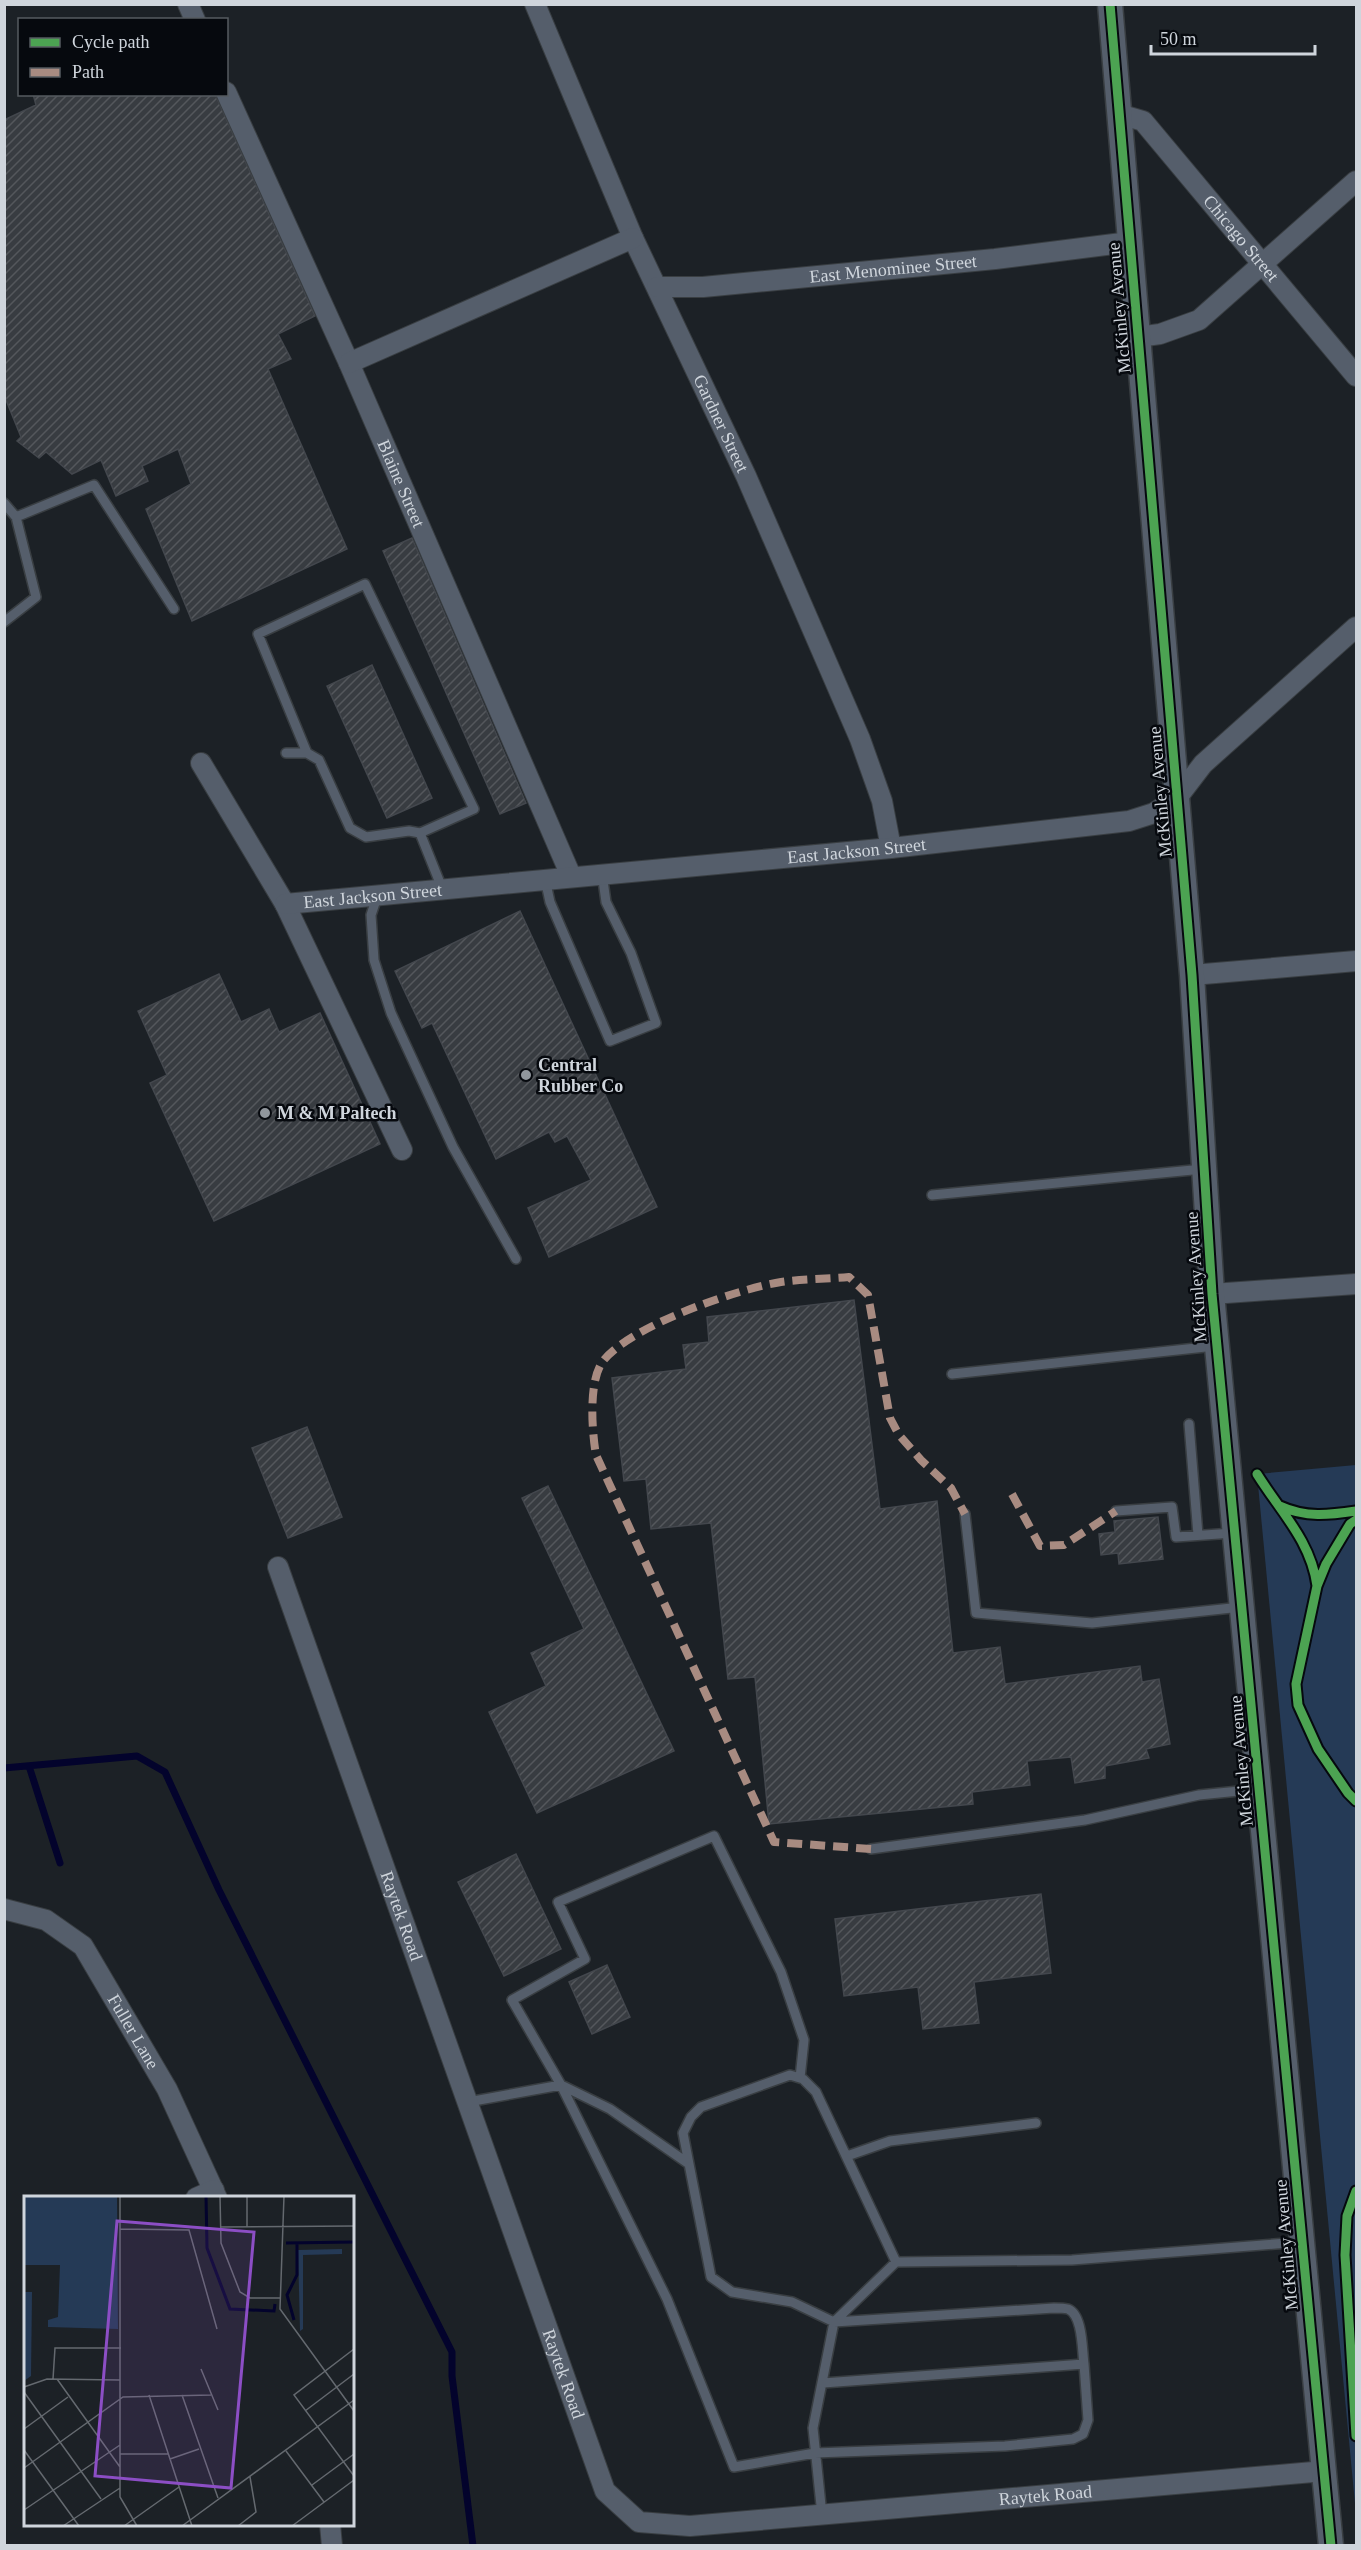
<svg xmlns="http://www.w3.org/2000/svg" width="1361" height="2550" viewBox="0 0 1361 2550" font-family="'Times New Roman',serif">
<defs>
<pattern id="building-hatch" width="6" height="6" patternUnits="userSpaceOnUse" patternTransform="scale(1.5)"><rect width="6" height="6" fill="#383c41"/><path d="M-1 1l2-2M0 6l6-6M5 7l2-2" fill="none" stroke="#54575c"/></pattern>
</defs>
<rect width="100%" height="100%" fill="#1c2126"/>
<path fill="#253a56" d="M 1356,1465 L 1356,2514 L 1257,1474 Z"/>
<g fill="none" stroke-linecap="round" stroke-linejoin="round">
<path stroke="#03032c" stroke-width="7" d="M 29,1766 L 60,1863
M 4,1768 L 137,1756 L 165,1772 L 219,1890 L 452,2352 L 452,2376 L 473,2546"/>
</g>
<path fill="url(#building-hatch)" stroke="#43474d" stroke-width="1.5" d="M 33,94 L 215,94 L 315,316 L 278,334 L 291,359 L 268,369 L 347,549 L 192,621 L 146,509 L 191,484 L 178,449 L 142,466 L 148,481 L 116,496 L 101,460 L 72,474 L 46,452 L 39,458 L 17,441 L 21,437 L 4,395 L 4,120 L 36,105 Z
M 412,538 L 526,803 L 500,814 L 383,551 Z
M 372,665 L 432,798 L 387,818 L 327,686 Z
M 520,911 L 657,1207 L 549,1257 L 528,1208 L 591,1180 L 567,1136 L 555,1142 L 549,1132 L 496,1159 L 432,1023 L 422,1028 L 395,971 Z
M 219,974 L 241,1022 L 269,1009 L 279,1032 L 320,1013 L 380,1144 L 214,1221 L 150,1083 L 167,1075 L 138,1011 Z
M 854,1300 L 880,1509 L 937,1501 L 953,1653 L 1000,1647 L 1005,1684 L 1140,1666 L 1142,1682 L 1159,1679 L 1170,1744 L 1146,1749 L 1149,1758 L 1105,1766 L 1105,1778 L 1075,1783 L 1071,1757 L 1027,1761 L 1030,1785 L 972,1792 L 973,1804 L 769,1824 L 755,1677 L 728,1679 L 711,1523 L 651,1529 L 646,1479 L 624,1481 L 612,1378 L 686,1369 L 683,1345 L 709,1342 L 707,1317 Z
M 307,1427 L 342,1517 L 288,1538 L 252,1448 Z
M 548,1486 L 674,1751 L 537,1813 L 489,1712 L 546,1686 L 531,1653 L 584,1629 L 522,1498 Z
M 1158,1517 L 1163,1559 L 1119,1564 L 1118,1553 L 1101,1555 L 1099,1534 L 1115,1532 L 1114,1521 Z
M 516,1854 L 561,1949 L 504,1976 L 458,1882 Z
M 1041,1894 L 1051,1973 L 974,1982 L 979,2023 L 923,2029 L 918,1987 L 844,1996 L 835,1919 Z
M 607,1965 L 630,2017 L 592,2034 L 569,1982 Z"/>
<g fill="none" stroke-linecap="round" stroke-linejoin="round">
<g stroke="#393e42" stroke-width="12">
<path id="service" d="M 4,503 L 16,517 L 94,485 L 174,609
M 4,622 L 36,597 L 16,517
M 286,753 L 307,753 L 319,760 L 350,828 L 366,837 L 409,831 L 420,833 L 442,888
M 307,753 L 258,634 L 365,584 L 474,809 L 420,833
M 545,879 L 550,902 L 610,1041 L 656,1023 L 631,953 L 606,902 L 602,873
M 378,894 L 371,915 L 374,960 L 391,1013 L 453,1147 L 516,1259
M 932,1195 L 1203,1169
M 952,1374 L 1215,1346
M 1189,1424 L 1198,1535
M 1116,1511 L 1172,1507 L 1176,1537 L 1233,1533
M 965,1514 L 976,1613 L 1092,1623 L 1241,1607
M 871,1849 L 1085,1820 L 1199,1795 L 1259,1789
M 800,2078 L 804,2040 L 781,1972 L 714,1836 L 558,1902 L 585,1959 L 512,2000 L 561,2085 L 667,2299 L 734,2467 L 815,2453 L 1005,2446 L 1073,2439 L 1083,2434 L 1088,2420 L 1084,2364 L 823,2383
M 468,2102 L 561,2085 L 610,2109 L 689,2164
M 847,2156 L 890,2141 L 1036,2123
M 896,2262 L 816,2092 L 803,2079 L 790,2075 L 701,2107 L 691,2117 L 683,2133 L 711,2277 L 732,2292 L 792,2302 L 834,2322 L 1054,2308 C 1058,2308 1064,2308 1068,2309 C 1083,2315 1082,2350 1084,2364
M 822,2515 L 813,2428 L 834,2322 L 896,2262 L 1072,2260 L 1300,2242"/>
</g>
<g stroke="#393e42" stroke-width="22">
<g id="minor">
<path d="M 188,4 L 195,20"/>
<path id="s1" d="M 535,4 L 633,238 L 746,476 L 860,739 L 882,801 L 891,848"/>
<path id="s2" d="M 226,92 L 349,363 L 571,876"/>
<path id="s3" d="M 1119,114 L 1143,121 L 1356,376"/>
<path id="s4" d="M 657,287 L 703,287 L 995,259 L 1130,242"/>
<path d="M 1138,337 L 1160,334 L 1199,320 L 1356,181"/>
<path d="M 349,363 L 633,238"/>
<path d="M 201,763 L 285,904 L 402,1150"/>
<path id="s5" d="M 285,904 L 891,848 L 1129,821 L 1154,813 L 1177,798 L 1203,764 L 1356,627"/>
<path d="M 1192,975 L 1356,961"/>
<path d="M 1212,1294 L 1356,1284"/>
<path id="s6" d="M 278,1567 L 605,2491 L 639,2522 L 690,2526 L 1325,2471"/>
<path id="s7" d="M 4,1909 L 46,1920 L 83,1946 L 167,2089 L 217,2198"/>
<path d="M 196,2198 L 214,2190"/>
<path d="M 330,2524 L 332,2546"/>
</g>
</g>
<g stroke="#393e42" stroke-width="27">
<path id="tertiary" d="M 1110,4 L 1192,975 L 1212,1294 L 1331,2546"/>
</g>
<use href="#service" stroke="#555e6b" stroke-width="9"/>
<use href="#minor" stroke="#555e6b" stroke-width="20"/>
<use href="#tertiary" stroke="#555e6b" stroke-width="24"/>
<path stroke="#a88b81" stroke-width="8" stroke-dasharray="15 8" stroke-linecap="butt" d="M 1012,1494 L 1040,1546 L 1064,1545 L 1116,1511
M 871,1849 L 774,1842 L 596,1455 C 592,1432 588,1381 603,1361 C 630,1326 737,1289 781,1282 C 803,1279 827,1279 849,1277 L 868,1295 L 890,1418 L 899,1435 L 921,1460 L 951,1488 L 965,1514"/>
<g stroke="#06090e" stroke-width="13">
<path id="cycleway" d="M 1110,4 L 1192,975 L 1212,1294 L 1331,2546
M 1257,1474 C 1280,1511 1311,1541 1317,1586
M 1280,1506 C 1306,1518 1329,1515 1356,1511
M 1356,1520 L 1350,1524 L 1326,1564 L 1317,1586 L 1296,1684 L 1298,1705 L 1318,1749 L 1348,1793 L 1356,1801
M 1356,2191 L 1347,2216 L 1345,2255 L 1356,2436"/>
</g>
<use href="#cycleway" stroke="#4ca352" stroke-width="9"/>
</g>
<g fill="#90969c" stroke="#06090e" stroke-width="2">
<circle cx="526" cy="1075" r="6"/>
<circle cx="265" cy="1113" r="6"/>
</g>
<g text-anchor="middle" stroke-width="5" stroke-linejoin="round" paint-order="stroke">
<g font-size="18" fill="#cfd5dc" stroke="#06090e">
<text dy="6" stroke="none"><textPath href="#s3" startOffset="178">Chicago Street</textPath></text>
<text dy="6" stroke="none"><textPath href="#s4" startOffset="237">East Menominee Street</textPath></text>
<text transform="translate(1119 308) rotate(-95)" y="6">McKinley Avenue</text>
<text dy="6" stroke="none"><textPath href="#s1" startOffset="459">Gardner Street</textPath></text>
<text dy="6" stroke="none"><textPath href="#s2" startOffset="429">Blaine Street</textPath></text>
<text transform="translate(1160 792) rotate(-95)" y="6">McKinley Avenue</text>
<text dy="6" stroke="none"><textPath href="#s5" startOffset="574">East Jackson Street</textPath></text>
<text dy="6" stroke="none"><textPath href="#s5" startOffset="88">East Jackson Street</textPath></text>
<text transform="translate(1196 1277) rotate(-94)" y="6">McKinley Avenue</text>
<text transform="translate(1241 1761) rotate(-95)" y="6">McKinley Avenue</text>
<text dy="6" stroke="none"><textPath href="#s6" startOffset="370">Raytek Road</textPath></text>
<text dy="6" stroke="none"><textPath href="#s7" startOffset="188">Fuller Lane</textPath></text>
<text transform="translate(1286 2245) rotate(-95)" y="6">McKinley Avenue</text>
<text dy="6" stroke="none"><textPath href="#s6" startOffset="856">Raytek Road</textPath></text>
<text dy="6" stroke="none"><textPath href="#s6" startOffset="1434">Raytek Road</textPath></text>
</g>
<g font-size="18" font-weight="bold" fill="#cfd5dc" stroke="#06090e" text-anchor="start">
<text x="538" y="1071">Central<tspan x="538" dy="21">Rubber Co</tspan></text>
<text x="277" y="1119">M &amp; M Paltech</text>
</g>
</g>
<g transform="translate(24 2196)">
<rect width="330" height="330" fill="#1c2126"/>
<path d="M 318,53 L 318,58 L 279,59 L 279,133 L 276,135 L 274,54 Z" fill="#253a56"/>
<path d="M 0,96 L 8,96 L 7,180 L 0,185 Z" fill="#253a56"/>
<path d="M 0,0 L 93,0 L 94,133 L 24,131 L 24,124 L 34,121 L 36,69 L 0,69 Z" fill="#253a56"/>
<path fill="none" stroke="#03032c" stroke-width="3" d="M 182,0 L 183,52 L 206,113 L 250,115 L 251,108M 262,47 L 330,46M 270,124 L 263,99 L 273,79 L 273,47"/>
<path fill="none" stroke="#64696f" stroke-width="1.5" d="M 96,0 L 96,301 L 113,330M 196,0 L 197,47 L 216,96 L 226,102 L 256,102M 223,0 L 223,31M 260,0 L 256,113 L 330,215M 196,31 L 330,30M 96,33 L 165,34 L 193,133M 330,153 L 270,199 L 330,280M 177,173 L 194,214M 29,183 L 31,152 L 97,152M 33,183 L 96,271M 0,191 L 23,183 L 96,184M 0,196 L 77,303M 125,199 L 168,330M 158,199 L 194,302M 281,215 L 330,178M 0,233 L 44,201M 0,254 L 55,330M 262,255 L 300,306M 96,258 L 144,258M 146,263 L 175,253M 0,272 L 99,201 L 187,199M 288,289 L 330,258M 0,314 L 96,249M 39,330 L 96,292M 100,330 L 155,291M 158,330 L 330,204M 214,330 L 232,316 L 226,281M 268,330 L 330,284"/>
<path fill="#8c4ec5" fill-opacity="0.15" stroke="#8c4ec5" stroke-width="3" d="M 93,25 L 230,36 L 207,292 L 71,280 Z"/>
<rect width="330" height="330" fill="none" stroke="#cfd5dc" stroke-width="3"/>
</g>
<rect width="1361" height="2550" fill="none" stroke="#cfd5dc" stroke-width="12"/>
<rect x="18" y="18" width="210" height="78" fill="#06090e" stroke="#565b60" stroke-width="1.5"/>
<rect x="30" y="38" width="30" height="9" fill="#4ca352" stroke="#565b60" stroke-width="1.5"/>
<text x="72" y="48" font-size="18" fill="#cfd5dc">Cycle path</text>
<rect x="30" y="68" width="30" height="9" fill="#a88b81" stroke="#565b60" stroke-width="1.5"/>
<text x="72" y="78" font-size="18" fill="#cfd5dc">Path</text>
<path d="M1151 45v9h164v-9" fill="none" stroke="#cfd5dc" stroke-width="3"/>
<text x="1160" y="45" font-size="18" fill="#cfd5dc" stroke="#06090e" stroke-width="4.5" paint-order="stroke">50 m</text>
</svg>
